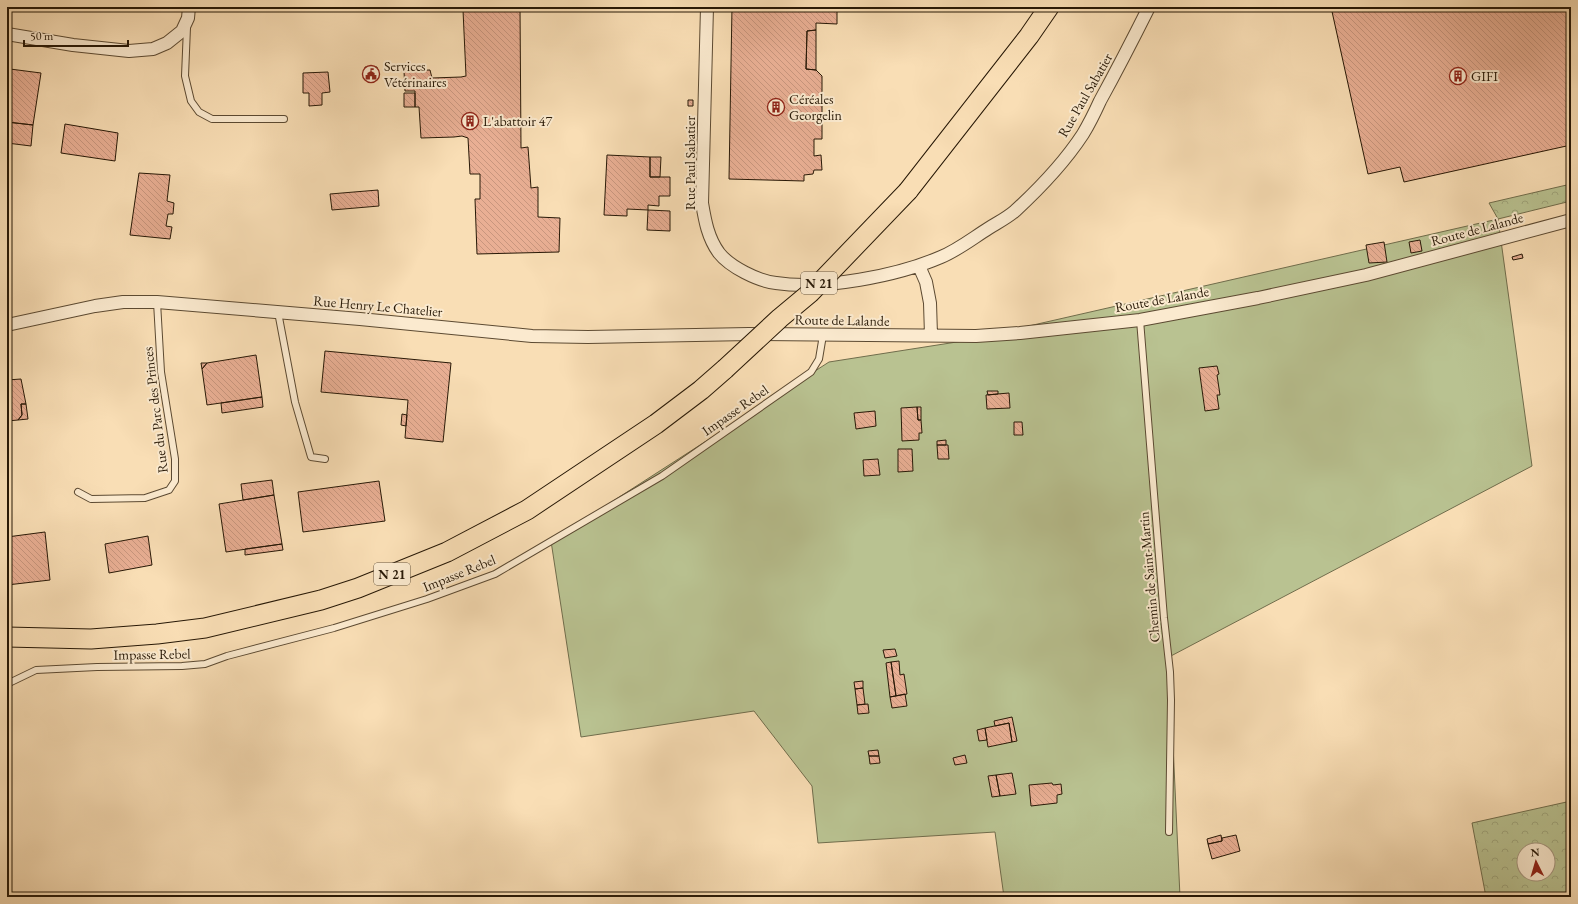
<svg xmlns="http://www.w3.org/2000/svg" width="1578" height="904" viewBox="0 0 1578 904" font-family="'EB Garamond',serif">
<defs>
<pattern id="forest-crowns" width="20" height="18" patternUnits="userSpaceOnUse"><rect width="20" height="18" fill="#b9c291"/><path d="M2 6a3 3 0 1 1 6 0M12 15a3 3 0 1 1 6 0" fill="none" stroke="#9fa67c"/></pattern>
<pattern id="building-back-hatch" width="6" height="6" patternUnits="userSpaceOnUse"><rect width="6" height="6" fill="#e9af94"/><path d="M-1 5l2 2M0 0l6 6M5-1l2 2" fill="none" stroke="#c8967e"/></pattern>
</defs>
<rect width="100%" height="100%" fill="#f9deb5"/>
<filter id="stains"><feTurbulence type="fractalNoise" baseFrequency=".005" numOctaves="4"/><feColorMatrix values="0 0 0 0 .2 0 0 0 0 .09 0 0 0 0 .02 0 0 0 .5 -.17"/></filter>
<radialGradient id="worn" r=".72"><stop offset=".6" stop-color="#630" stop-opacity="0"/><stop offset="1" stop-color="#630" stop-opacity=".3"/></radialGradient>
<path fill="#b9c291" stroke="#706d4c" d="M 1498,219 L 1532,466 L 1169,657 L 1180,897 L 1004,897 L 995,832 L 818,843 L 812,786 L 754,711 L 581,737 L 551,541 L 829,362 L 963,341 Z"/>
<path fill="url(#forest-crowns)" stroke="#706d4c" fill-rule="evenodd" d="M 1571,184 L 1571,201 L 1498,219 L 1489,203 Z
M 1571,801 L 1571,897 L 1486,897 L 1472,823 ZM 1524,850 L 1548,850 L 1548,874 L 1524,874 Z"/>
<path fill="url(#building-back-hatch)" stroke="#271806" d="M 732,7 L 837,7 L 837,24 L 816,23 L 816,30 L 807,31 L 806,69 L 816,70 L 822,76 L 822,139 L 814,139 L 814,156 L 821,155 L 822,170 L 814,170 L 813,174 L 804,175 L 804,181 L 729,179 Z
M 1331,7 L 1571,7 L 1571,145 L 1404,182 L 1400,167 L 1368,174 Z
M 520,8 L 521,148 L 528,147 L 531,188 L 538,187 L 538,217 L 560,218 L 559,252 L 477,254 L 475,199 L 480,199 L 480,174 L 470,174 L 468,138 L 462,136 L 454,137 L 421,138 L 419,107 L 415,107 L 415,91 L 405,91 L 404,71 L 430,70 L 432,78 L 461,77 L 466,76 L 463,10 Z
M 816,30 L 816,70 L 806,69 L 807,31 Z
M 365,67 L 377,67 L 377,80 L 366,80 Z
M 7,69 L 10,69 L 7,85 Z
M 10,69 L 41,73 L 33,125 L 7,122 L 7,85 Z
M 328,72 L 330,92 L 322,93 L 322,105 L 309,106 L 309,93 L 303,93 L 303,73 Z
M 404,93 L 415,93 L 415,107 L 404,107 Z
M 688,100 L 693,100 L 693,106 L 688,106 Z
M 7,122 L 33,125 L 31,146 L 7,143 Z
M 65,124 L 118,133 L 115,161 L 61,153 Z
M 607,155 L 650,157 L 650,177 L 670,177 L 670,196 L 659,196 L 659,206 L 648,205 L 648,210 L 627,209 L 627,216 L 604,215 Z
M 650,157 L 661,157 L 660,177 L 650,177 Z
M 139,173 L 170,175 L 167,201 L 174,203 L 173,214 L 168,214 L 166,226 L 172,227 L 170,239 L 130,235 Z
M 378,190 L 379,206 L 332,210 L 330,194 Z
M 648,210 L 670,211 L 670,231 L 647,230 Z
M 1420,240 L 1422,251 L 1411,253 L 1409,242 Z
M 1384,242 L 1387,262 L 1369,263 L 1366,245 Z
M 1522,254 L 1523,258 L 1513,260 L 1512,257 Z
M 325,351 L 451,363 L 443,442 L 405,438 L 408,400 L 321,392 Z
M 256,355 L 262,397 L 207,405 L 202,369 L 207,363 Z
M 201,363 L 207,363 L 202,369 Z
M 1217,366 L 1219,374 L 1217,375 L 1220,395 L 1217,395 L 1219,409 L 1205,411 L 1199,368 Z
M 21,379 L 26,404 L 21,404 L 22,415 L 18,420 L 7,421 L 7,380 Z
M 987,391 L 998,391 L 998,394 L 988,395 Z
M 1009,393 L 1010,408 L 987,409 L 986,395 Z
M 262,397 L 263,407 L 222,413 L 221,403 Z
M 21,404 L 26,404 L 28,419 L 18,420 L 22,415 Z
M 917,407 L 921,407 L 921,420 L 918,420 Z
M 917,407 L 918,420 L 921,420 L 922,433 L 919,433 L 919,440 L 902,441 L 901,408 Z
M 875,411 L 876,426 L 856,429 L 854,413 Z
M 402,414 L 407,415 L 406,426 L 401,425 Z
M 1014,422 L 1022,422 L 1023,435 L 1014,435 Z
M 946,440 L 946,445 L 937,445 L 937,441 Z
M 937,445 L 948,445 L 949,459 L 938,459 Z
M 898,449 L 912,449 L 913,471 L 898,472 Z
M 878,459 L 880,475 L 864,476 L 863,460 Z
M 272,480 L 274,495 L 243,500 L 241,484 Z
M 379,481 L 385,521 L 303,532 L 298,492 Z
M 274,495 L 282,544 L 226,552 L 219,504 Z
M 45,532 L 50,580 L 7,585 L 7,537 Z
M 148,536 L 152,565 L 109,573 L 105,544 Z
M 282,544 L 283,550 L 245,555 L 245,549 Z
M 895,649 L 897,656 L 885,658 L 883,650 Z
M 899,661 L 900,675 L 904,674 L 907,694 L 896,696 L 891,662 Z
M 891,662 L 896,696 L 890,697 L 886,663 Z
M 863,681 L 863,688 L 855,689 L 854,682 Z
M 863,688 L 865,704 L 857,705 L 855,689 Z
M 905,694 L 907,706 L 892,708 L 890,697 Z
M 868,704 L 869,713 L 858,714 L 857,705 Z
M 1012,717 L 1017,741 L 1012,742 L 1009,723 L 995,726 L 994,721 Z
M 1009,723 L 1012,742 L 988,747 L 985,728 Z
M 985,728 L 987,740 L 979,741 L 977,730 Z
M 878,750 L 879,756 L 869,756 L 868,751 Z
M 965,755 L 967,763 L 955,765 L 953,758 Z
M 869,756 L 879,756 L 880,763 L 870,764 Z
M 1012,773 L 1016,794 L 1000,796 L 996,775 Z
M 996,775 L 1000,796 L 992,797 L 988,776 Z
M 1052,783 L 1053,785 L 1061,784 L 1062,794 L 1057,795 L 1057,803 L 1031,806 L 1029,785 Z
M 1221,835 L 1222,841 L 1208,844 L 1207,839 Z
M 1236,835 L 1240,851 L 1212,859 L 1208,844 L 1222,841 L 1222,838 Z"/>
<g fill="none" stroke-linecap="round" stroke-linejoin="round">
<g stroke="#5c4a32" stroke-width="8">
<path id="service" d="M 187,27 L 185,76 L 191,101 L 199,112 L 212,119 L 284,119
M 278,312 L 295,402 L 311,457 L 325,459
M 1140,320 L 1164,618 L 1170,672 L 1171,700 L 1169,832
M 78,492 L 91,499 L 145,498 L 169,490 L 175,481 L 175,459 L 161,372 L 157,302
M 7,684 L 36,670 L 97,667 L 182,666 L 205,664 L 227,656 L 334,628 L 427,599 L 495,574 L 662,476 L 811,372 L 819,359 L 823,335"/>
</g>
<g stroke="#5c4a32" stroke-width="14">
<path id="minor" d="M 707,7 L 702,203 C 705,221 708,238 719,253 C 730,267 758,281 776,283 C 823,290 897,276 941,257 C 958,250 973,238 989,228 C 997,223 1007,218 1015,211 C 1040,188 1064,163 1083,134 C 1089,124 1095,112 1100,101 C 1117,70 1133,39 1149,7
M 7,34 L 73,45 L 129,51 L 153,49 L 167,43 L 182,31 L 188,18 L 189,7
M 919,266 L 926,282 L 930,303 L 931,335
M 7,325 L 95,306 L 123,302 L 157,302 L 360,319 L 532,336 L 588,337 L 749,334 L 976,336 L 1020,333 L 1140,320 L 1258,298 L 1366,275 L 1571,220"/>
</g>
<g stroke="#271806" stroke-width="21">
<path id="primary" d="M 908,191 L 1029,36 L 1049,7
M 7,637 L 91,639 L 157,634 L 205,628 L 321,600 L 358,588 L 447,552 L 527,510 L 656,424 L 701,390 L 725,369"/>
</g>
<use href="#service" stroke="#fbeacf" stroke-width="6"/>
<use href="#minor" stroke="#fbeacf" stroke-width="12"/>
<use href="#primary" stroke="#f9deb5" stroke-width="19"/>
<g stroke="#271806" stroke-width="21" stroke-linecap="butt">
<path id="primary-bridge" d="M 725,369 L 780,318 L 810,293 L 908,191"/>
</g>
<use href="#primary-bridge" stroke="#f9deb5" stroke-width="19"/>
</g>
<defs>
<g id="civic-ring" transform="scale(0.9)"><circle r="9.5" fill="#fbeacf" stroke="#8f2418" stroke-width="1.5"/><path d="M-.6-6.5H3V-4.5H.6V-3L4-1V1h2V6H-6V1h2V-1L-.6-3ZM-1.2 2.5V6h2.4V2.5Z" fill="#8f2418"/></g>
<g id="building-ring" transform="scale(0.9)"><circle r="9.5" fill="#fbeacf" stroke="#8f2418" stroke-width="1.5"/><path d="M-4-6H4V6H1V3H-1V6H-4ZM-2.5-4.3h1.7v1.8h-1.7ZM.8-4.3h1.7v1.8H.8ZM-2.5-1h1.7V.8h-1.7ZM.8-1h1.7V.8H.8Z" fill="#8f2418"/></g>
</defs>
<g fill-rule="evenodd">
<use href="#civic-ring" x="371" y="74"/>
<use href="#building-ring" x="1458" y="76"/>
<use href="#building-ring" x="776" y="107"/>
<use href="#building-ring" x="470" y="121"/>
</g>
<g text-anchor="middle" stroke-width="4" stroke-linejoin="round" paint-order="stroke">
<g fill="#fbeacf" stroke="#675742" stroke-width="1">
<rect x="801" y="272" width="36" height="22" rx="3"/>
<rect x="374" y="563" width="36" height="22" rx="3"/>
</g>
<g font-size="13" font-weight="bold" fill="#271806">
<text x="819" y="288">N 21</text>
<text x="392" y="579">N 21</text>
</g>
<g font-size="14" fill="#271806" stroke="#fbeacf" text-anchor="start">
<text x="384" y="71">Services<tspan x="384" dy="16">Vétérinaires</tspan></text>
<text x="1471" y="81">GIFI</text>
<text x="789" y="104">Céréales<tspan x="789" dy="16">Georgelin</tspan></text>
<text x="483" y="126">L'abattoir 47</text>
</g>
<g font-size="14" fill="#271806" stroke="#fbeacf">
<text transform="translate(1085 95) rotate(-60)" y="5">Rue Paul Sabatier</text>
<text transform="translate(690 163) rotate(-90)" y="5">Rue Paul Sabatier</text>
<text transform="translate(1477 229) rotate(-15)" y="5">Route de Lalande</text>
<text transform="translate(1162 299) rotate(-10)" y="5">Route de Lalande</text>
<text transform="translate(378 306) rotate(5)" y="5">Rue Henry Le Chatelier</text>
<text transform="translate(842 320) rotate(1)" y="5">Route de Lalande</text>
<text transform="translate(155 410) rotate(-97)" y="5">Rue du Parc des Princes</text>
<text transform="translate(735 410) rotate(-35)" y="5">Impasse Rebel</text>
<text transform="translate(459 573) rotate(-22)" y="5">Impasse Rebel</text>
<text transform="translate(1149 577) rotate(-95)" y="5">Chemin de Saint-Martin</text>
<text transform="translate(152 654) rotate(-1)" y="5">Impasse Rebel</text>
</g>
</g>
<rect width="1578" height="904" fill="none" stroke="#f9deb5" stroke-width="24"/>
<rect x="8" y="8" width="1562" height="888" fill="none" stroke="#271806" stroke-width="2"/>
<rect x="12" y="12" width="1554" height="880" fill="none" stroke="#271806"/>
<g transform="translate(1536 862) rotate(355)"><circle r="19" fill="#fbeacf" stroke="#a6967f"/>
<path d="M0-3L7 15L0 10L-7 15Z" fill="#8f2418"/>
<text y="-6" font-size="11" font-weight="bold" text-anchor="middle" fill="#271806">N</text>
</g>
<path d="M24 40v6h104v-6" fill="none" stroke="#271806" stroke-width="2"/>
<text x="30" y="40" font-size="12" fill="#271806" stroke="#fbeacf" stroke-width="3" paint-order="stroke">50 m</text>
<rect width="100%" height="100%" filter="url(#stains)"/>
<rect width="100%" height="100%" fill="url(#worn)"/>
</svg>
